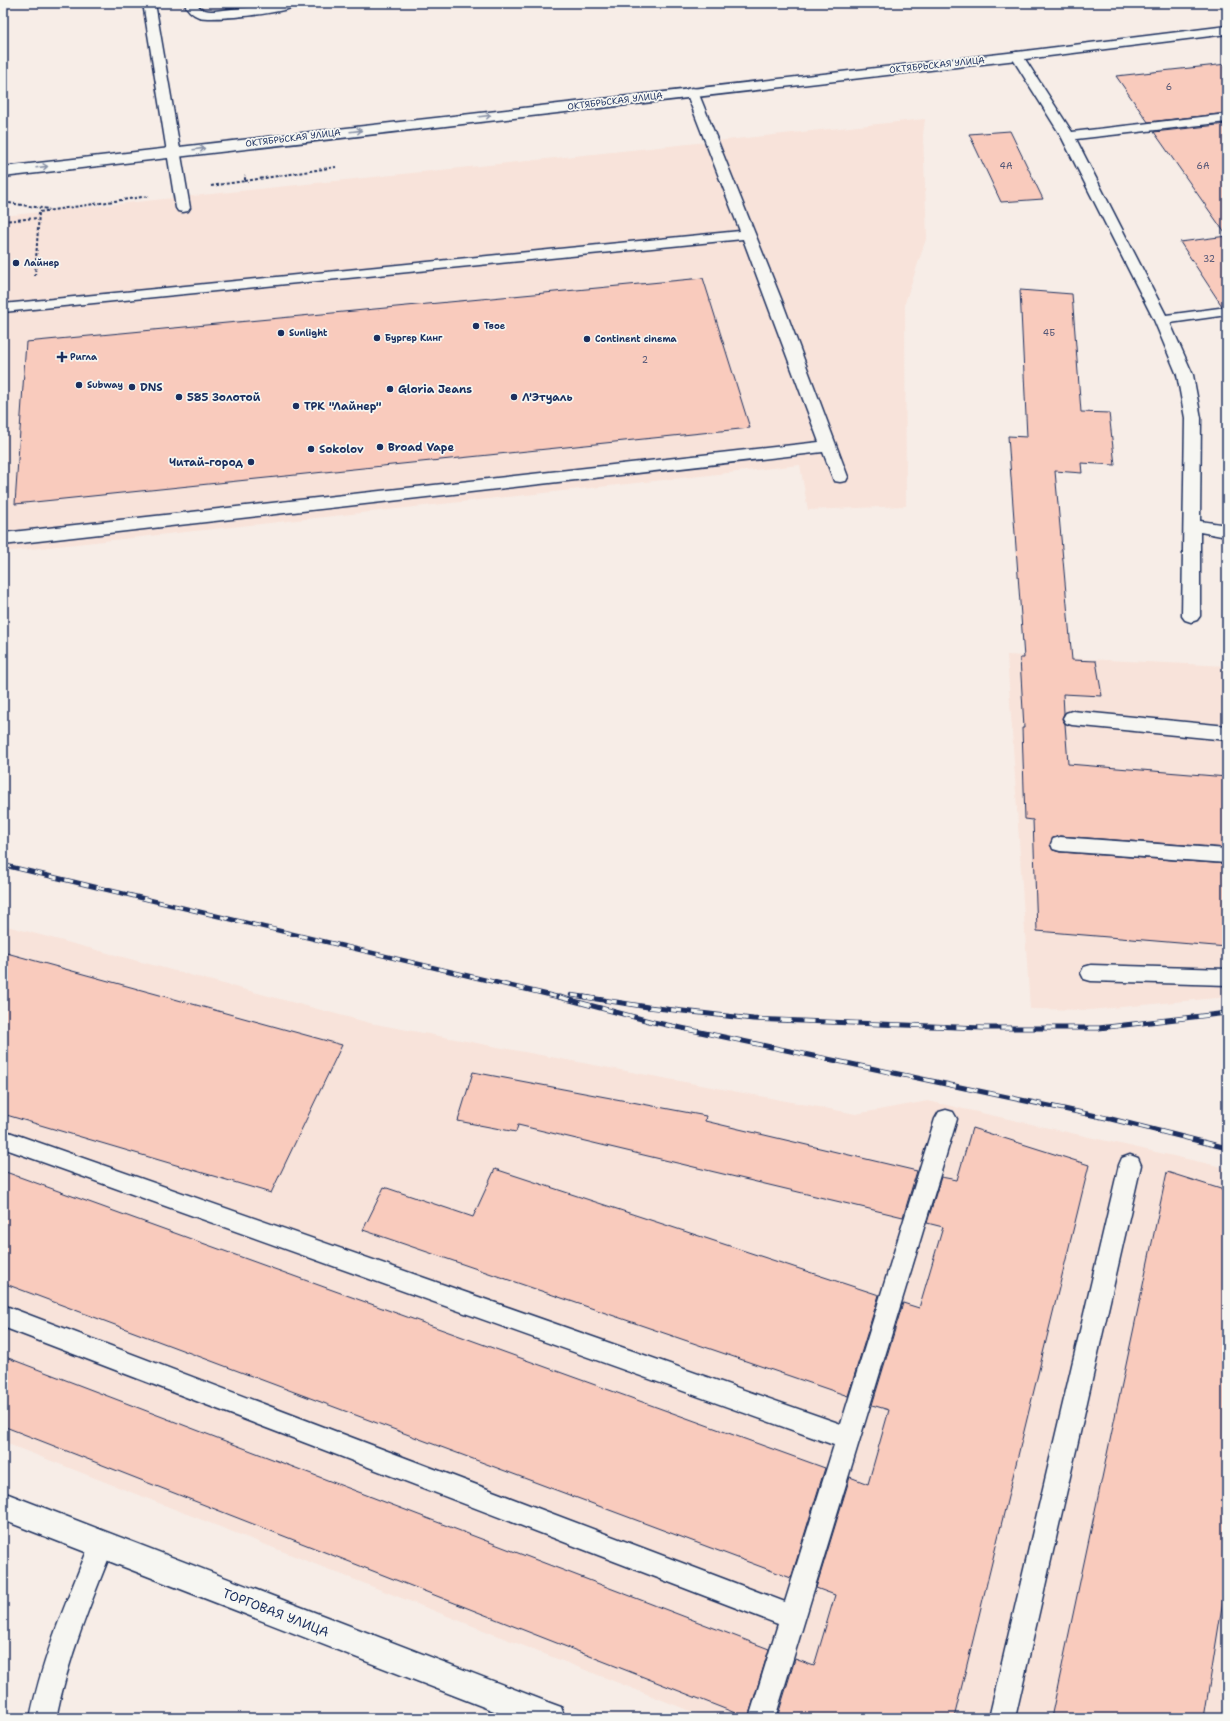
<svg xmlns="http://www.w3.org/2000/svg" width="1230" height="1721" viewBox="0 0 1230 1721" font-family="'Shantell Sans',sans-serif">
<rect width="100%" height="100%" fill="#f7ede7"/>
<filter id="ink" filterUnits="userSpaceOnUse"><feTurbulence type="fractalNoise" baseFrequency=".025" numOctaves="2"/><feDisplacementMap in="SourceGraphic" scale="8" xChannelSelector="R" yChannelSelector="G"/><feConvolveMatrix kernelMatrix="1 2 1 2 8 2 1 2 1" color-interpolation-filters="sRGB"/></filter>
<g filter="url(#ink)">
<path fill="#f8e3da" d="M 925,119 L 923,135 L 927,236 L 905,303 L 906,506 L 808,510 L 800,465 L 3,552 L 3,216 Z
M 1007,655 L 1227,666 L 1227,997 L 1090,1010 L 1030,1009 Z
M 3,925 L 370,1023 L 856,1114 L 928,1101 L 1227,1168 L 1227,1718 L 708,1718 L 3,1442 Z"/>
<path fill="#f9cbbd" stroke="#1b2f5e" d="M 1227,64 L 1227,113 L 1148,122 L 1116,76 Z
M 1227,124 L 1227,306 L 1222,306 L 1180,242 L 1227,236 L 1154,132 Z
M 1010,131 L 1043,199 L 1001,202 L 969,134 Z
M 703,278 L 750,428 L 15,504 L 26,342 Z
M 1020,290 L 1072,294 L 1081,412 L 1109,413 L 1115,465 L 1081,463 L 1082,473 L 1055,471 L 1072,660 L 1096,661 L 1102,696 L 1063,694 L 1064,713 L 1062,719 L 1065,724 L 1068,764 L 1227,777 L 1227,848 L 1060,836 L 1053,838 L 1050,845 L 1053,850 L 1060,852 L 1227,864 L 1227,947 L 1037,931 L 1033,820 L 1025,819 L 1022,728 L 1024,728 L 1020,658 L 1024,658 L 1008,436 L 1027,437 Z
M 3,952 L 342,1045 L 271,1193 L 3,1114 Z
M 473,1072 L 706,1116 L 705,1121 L 917,1171 L 903,1217 L 518,1125 L 516,1132 L 458,1121 Z
M 972,1128 L 1089,1165 L 954,1718 L 777,1718 L 795,1659 L 814,1666 L 835,1595 L 816,1588 L 850,1477 L 868,1484 L 889,1410 L 872,1405 L 903,1303 L 919,1308 L 943,1227 L 927,1223 L 941,1177 L 957,1180 Z
M 495,1169 L 879,1295 L 848,1396 L 363,1230 L 384,1187 L 473,1217 Z
M 3,1171 L 825,1468 L 791,1578 L 3,1283 Z
M 1167,1172 L 1227,1191 L 1227,1575 L 1204,1718 L 1051,1718 Z
M 3,1356 L 769,1649 L 748,1718 L 3,1426 Z"/>
<g fill="none" stroke-linecap="round" stroke-linejoin="round">
<g stroke="#1b2f5e" stroke-width="3">
<path id="service" d="M 143,3 L 155,3 L 190,208 L 188,211 L 183,212 L 178,211 L 176,208 Z
M 184,3 L 196,3 C 200,10 206,11 214,11 L 284,3 L 301,3 C 294,13 212,21 199,17 C 191,14 188,10 184,3 Z
M 1017,52 L 1021,53 L 1023,56 L 1072,132 L 1227,114 L 1227,122 L 1076,139 L 1166,315 L 1227,307 L 1227,315 L 1170,323 L 1193,375 L 1201,418 L 1200,521 L 1227,525 L 1227,537 L 1200,532 L 1200,616 L 1197,620 L 1191,622 L 1185,620 L 1182,616 L 1185,418 L 1177,375 L 1154,320 L 1061,136 L 1011,56 L 1013,53 Z
M 692,88 L 697,89 L 698,92 L 782,301 L 848,477 L 846,481 L 840,482 L 834,481 L 823,452 L 3,545 L 3,533 L 819,442 L 743,239 L 3,312 L 3,304 L 740,231 L 686,92 L 687,89 Z
M 1072,711 L 1227,726 L 1227,740 L 1072,725 L 1066,723 L 1063,718 L 1066,713 Z
M 1060,837 L 1227,849 L 1227,863 L 1060,851 L 1053,849 L 1051,844 L 1053,839 Z
M 1091,965 L 1227,969 L 1227,985 L 1091,981 L 1084,979 L 1081,973 L 1084,967 Z
M 946,1110 L 953,1112 L 957,1119 L 775,1718 L 749,1718 L 778,1624 L 3,1327 L 3,1305 L 785,1602 L 834,1445 L 3,1148 L 3,1130 L 841,1424 L 935,1119 L 939,1112 Z
M 1130,1155 L 1138,1158 L 1141,1165 L 1015,1718 L 989,1718 L 1119,1165 L 1122,1158 Z
M 102,1533 L 111,1536 L 114,1545 C 91,1602 68,1658 56,1718 L 30,1718 C 43,1654 69,1596 93,1536 Z"/>
</g>
<g stroke="#1b2f5e" stroke-width="3">
<path id="minor" d="M 1227,26 L 1227,34 L 1017,60 L 3,177 L 3,167 L 1017,52 Z
M 3,1492 L 550,1703 L 561,1707 L 565,1718 L 512,1718 L 3,1520 Z"/>
</g>
<path stroke="#1b2f5e" stroke-width="2" stroke-dasharray="3 2" stroke-linecap="butt" d="M 245,181 L 336,167
M 211,186 L 245,181 L 245,175
M 9,203 L 49,209
M 3,221 L 38,218
M 35,276 L 39,212 L 149,196"/>
<use href="#service" fill="#f6f6f2" fill-rule="evenodd"/>
<use href="#minor" fill="#f6f6f2" fill-rule="evenodd"/>
<g stroke="#1b2f5e" stroke-width="4.5">
<path id="rail-far1" d="M 3,865 L 562,998
M 571,995 L 591,998"/>
</g>
<g stroke="#1b2f5e" stroke-width="5">
<path id="rail" d="M 559,997 L 653,1022 L 1111,1119 L 1227,1148
M 584,997 L 648,1007 L 753,1019 L 982,1028 L 1099,1028 L 1227,1013"/>
</g>
<use href="#rail-far1" stroke="#f6f6f2" stroke-width="3" stroke-dasharray="8" stroke-linecap="butt"/>
<use href="#rail" stroke="#f6f6f2" stroke-width="3.5" stroke-dasharray="11" stroke-linecap="butt"/>
</g>
<defs><path id="oneway-shaft" d="M-6 0H5M1.5-3L5.5 0L1.5 3" fill="none" stroke-width="1.6" stroke-linecap="round" stroke-linejoin="round"/></defs>
<g stroke="#8892a8">
<use href="#oneway-shaft" transform="translate(485 116) rotate(-7)"/>
<use href="#oneway-shaft" transform="translate(356 131) rotate(-7)"/>
<use href="#oneway-shaft" transform="translate(199 149) rotate(-7)"/>
<use href="#oneway-shaft" transform="translate(42 167) rotate(-7)"/>
</g>
</g>
<g fill="#1b2f5e" stroke="#f6f6f2" stroke-width="1.5">
<circle cx="16" cy="263" r="4"/>
<circle cx="476" cy="326" r="4"/>
<circle cx="281" cy="333" r="4"/>
<circle cx="377" cy="338" r="4"/>
<circle cx="587" cy="339" r="4"/>
<path d="M60 351h4v4h4v4h-4v4h-4v-4h-4v-4h4z"/>
<circle cx="79" cy="385" r="4"/>
<circle cx="132" cy="387" r="4"/>
<circle cx="390" cy="389" r="4"/>
<circle cx="179" cy="397" r="4"/>
<circle cx="514" cy="397" r="4"/>
<circle cx="296" cy="406" r="4"/>
<circle cx="380" cy="447" r="4"/>
<circle cx="311" cy="449" r="4"/>
<circle cx="251" cy="462" r="4"/>
</g>
<g text-anchor="middle" stroke-width="3.5" stroke-linejoin="round" paint-order="stroke">
<g font-size="9" fill="#1b2f5e" stroke="#f6f6f2">
<text transform="translate(937 65) rotate(-6)" y="3">ОКТЯБРЬСКАЯ УЛИЦА</text>
<text transform="translate(615 101) rotate(-7)" y="3">ОКТЯБРЬСКАЯ УЛИЦА</text>
<text transform="translate(293 138) rotate(-7)" y="3">ОКТЯБРЬСКАЯ УЛИЦА</text>
</g>
<g font-size="9" fill="#525676">
<text x="1169" y="90">6</text>
<text x="1006" y="169">4А</text>
<text x="1203" y="169">6А</text>
<text x="1209" y="262">32</text>
<text x="1049" y="336">4Б</text>
<text x="645" y="363">2</text>
</g>
<g font-size="9" font-weight="bold" fill="#1b2f5e" stroke="#f6f6f2" text-anchor="start">
<text x="24" y="266">Лайнер</text>
<text x="484" y="329">Твое</text>
<text x="289" y="336">Sunlight</text>
<text x="385" y="341">Бургер Кинг</text>
<text x="595" y="342">Continent cinema</text>
<text x="70" y="360">Ригла</text>
<text x="87" y="388">Subway</text>
</g>
<g font-size="11" font-weight="bold" fill="#1b2f5e" stroke="#f6f6f2" text-anchor="start">
<text x="140" y="391">DNS</text>
<text x="398" y="393">Gloria Jeans</text>
<text x="187" y="401">585 Золотой</text>
<text x="522" y="401">Л'Этуаль</text>
<text x="304" y="410">ТРК "Лайнер"</text>
<text x="388" y="451">Broad Vape</text>
<text x="319" y="453">Sokolov</text>
<text x="243" y="466" text-anchor="end">Читай-город</text>
</g>
<g font-size="13" fill="#1b2f5e" stroke="#f6f6f2">
<text transform="translate(276 1612) rotate(21)" y="5">ТОРГОВАЯ УЛИЦА</text>
</g>
</g>
<rect width="1230" height="1721" fill="none" stroke="#f6f6f2" stroke-width="16"/>
<rect x="8" y="8" width="1214" height="1705" fill="none" stroke="#1b2f5e" stroke-width="1.5" filter="url(#ink)"/>
</svg>
